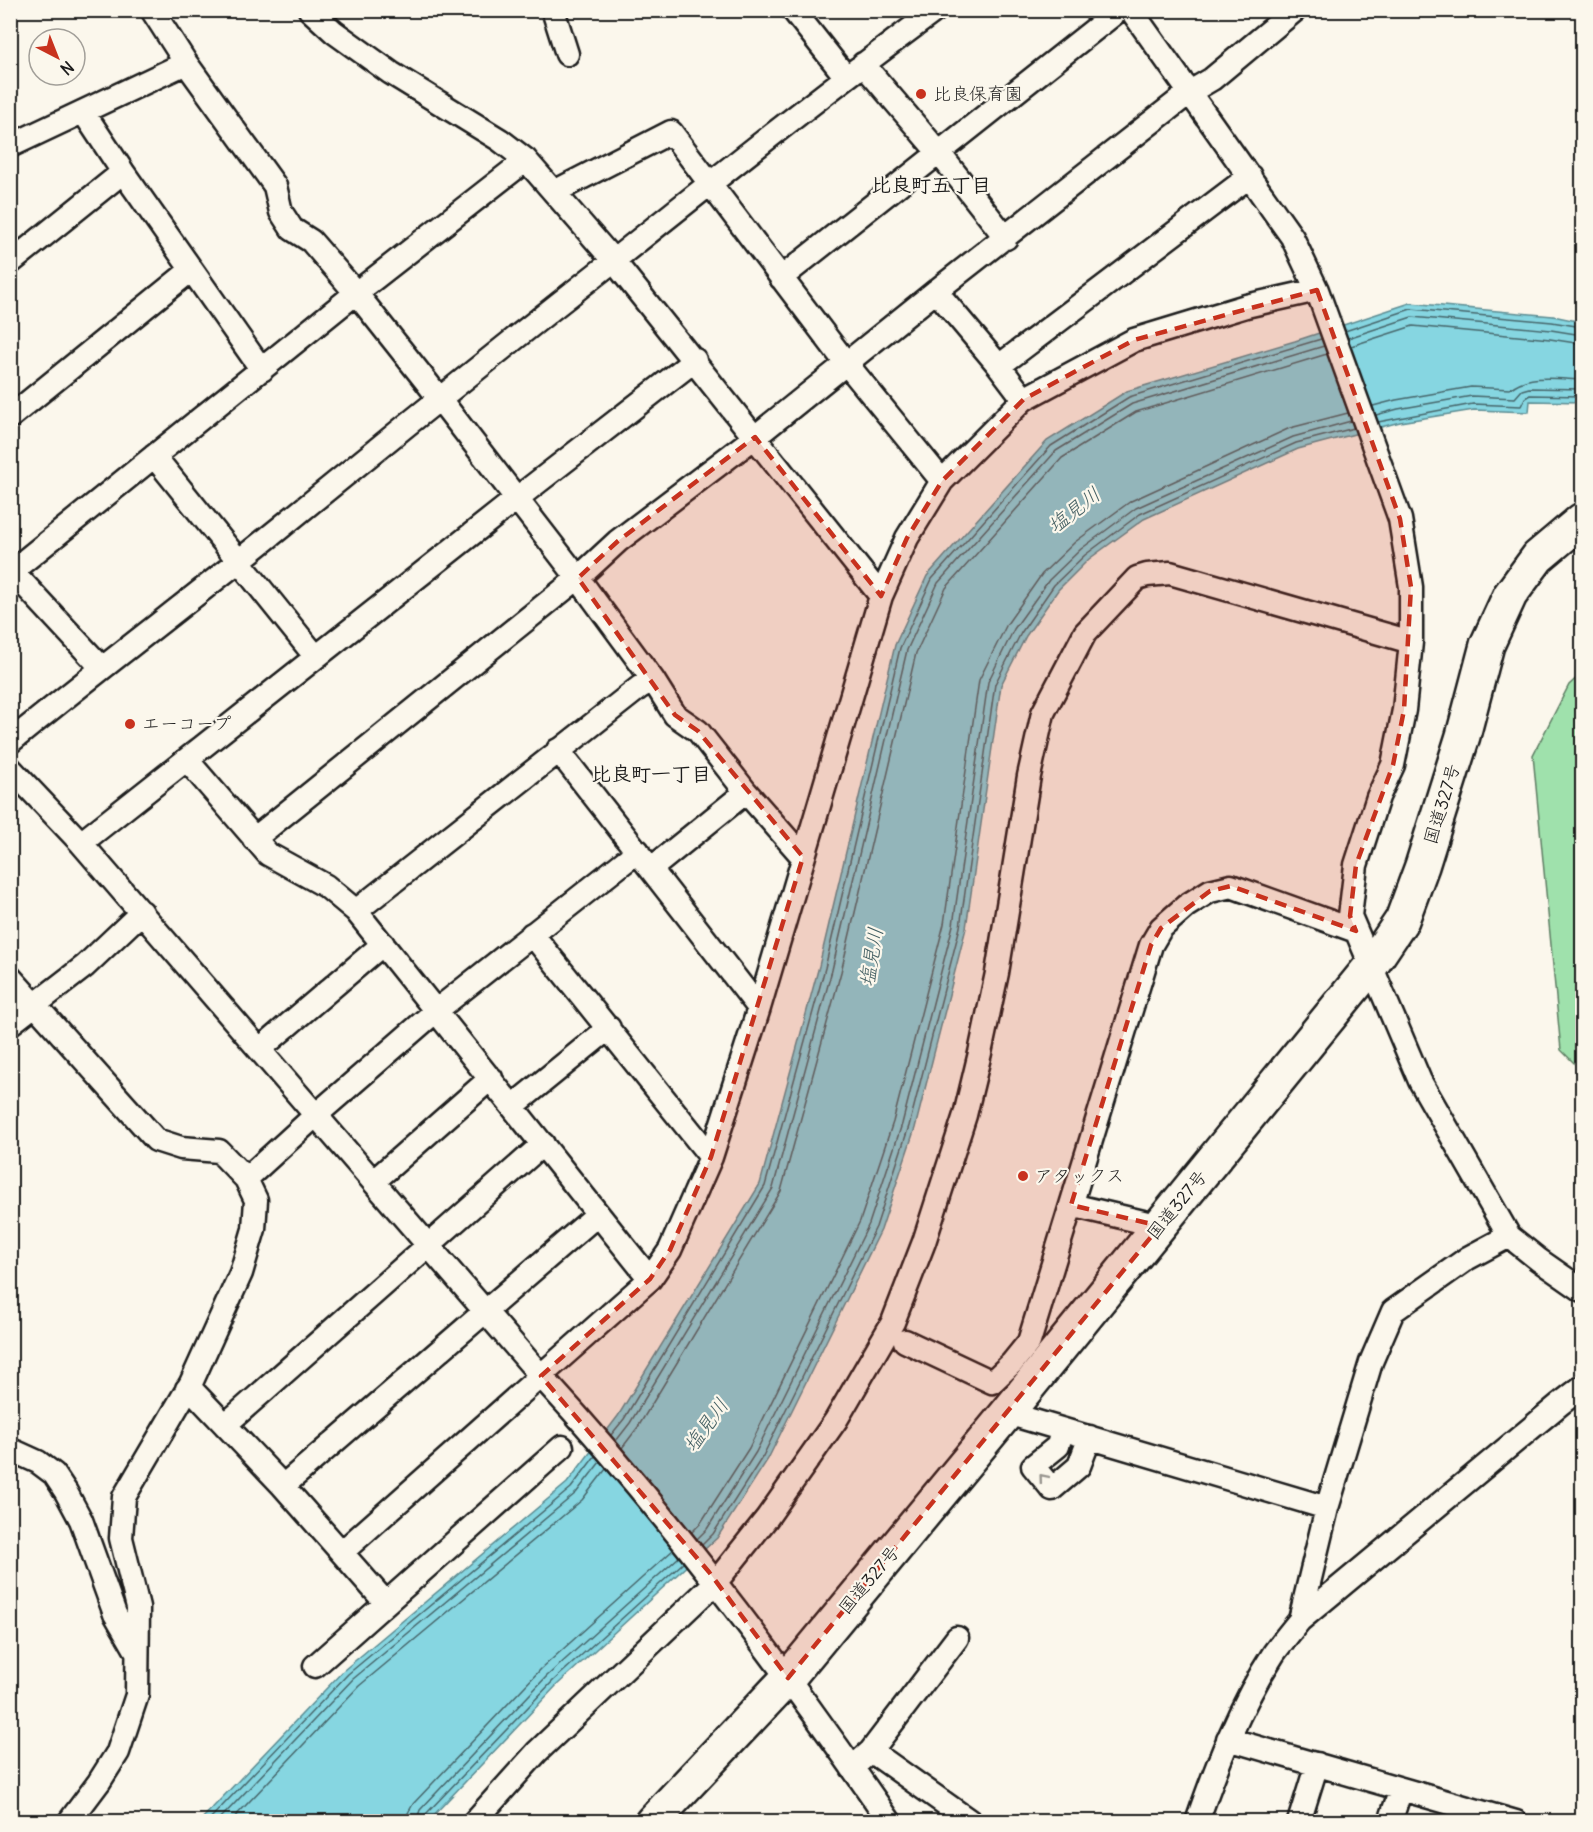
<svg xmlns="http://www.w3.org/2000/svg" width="1593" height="1832" viewBox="0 0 1593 1832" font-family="Delius,'Klee One',sans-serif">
<rect width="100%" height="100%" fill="#fbf7ec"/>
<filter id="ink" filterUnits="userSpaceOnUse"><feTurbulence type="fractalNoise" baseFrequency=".0167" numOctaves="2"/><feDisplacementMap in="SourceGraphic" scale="12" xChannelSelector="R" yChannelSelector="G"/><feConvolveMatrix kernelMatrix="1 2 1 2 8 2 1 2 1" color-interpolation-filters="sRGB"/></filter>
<g filter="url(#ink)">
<path fill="#9fe1ac" stroke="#5e7e64" stroke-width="1.5" d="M 1582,673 L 1582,1071 L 1561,1050 L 1533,755 L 1569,685 Z"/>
<path fill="#86d6e1" stroke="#5c8c92" stroke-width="1.5" d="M 1410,303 L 1553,316 L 1582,322 L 1582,402 L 1530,401 L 1529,412 L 1474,410 L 1400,422 L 1298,449 L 1144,519 L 1089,559 L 1058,590 L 1026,636 L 1001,685 L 966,928 L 915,1128 L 881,1230 L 768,1459 L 717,1538 L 557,1685 L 428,1821 L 199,1822 L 344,1670 L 567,1483 L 618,1416 L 760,1184 L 819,966 L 895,645 L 927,576 L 1047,441 L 1127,391 L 1295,341 Z"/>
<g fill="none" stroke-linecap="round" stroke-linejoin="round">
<path stroke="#46666b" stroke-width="1.5" d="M 1345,331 L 1411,309 L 1552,322 L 1582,327
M 1348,338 L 1412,317 L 1551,330 L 1582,335
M 1351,346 L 1413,326 L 1550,339 L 1582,344
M 1373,406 L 1396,400 L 1471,387 L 1510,389 C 1529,373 1558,379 1582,380
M 1376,415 L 1398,409 L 1472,396 L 1515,398 L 1522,390 L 1529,388 L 1582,389
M 1378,422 L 1473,404 L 1521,406 L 1525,398 L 1530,395 L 1582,396
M 611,1435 L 624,1419 L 765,1186 L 825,968 L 900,648 L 932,579 L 1051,446 L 1129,397 L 1321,339
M 616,1441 L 630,1423 L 773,1188 L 832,970 L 907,650 L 938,583 L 1056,451 L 1132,404 L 1324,346
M 622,1448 L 638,1427 L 781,1191 L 841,972 L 916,653 L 946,588 L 1062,458 L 1136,412 L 1327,354
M 692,1532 L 700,1524 L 749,1448 L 860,1221 L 893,1122 L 944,924 L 979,680 L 1007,624 L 1042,574 L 1075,542 L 1131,501 L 1290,428 L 1348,413
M 697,1539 L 707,1529 L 756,1452 L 869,1224 L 902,1124 L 953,925 L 988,682 L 1014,629 L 1049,580 L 1081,549 L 1136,508 L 1293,437 L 1351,421
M 702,1545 L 713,1534 L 763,1456 L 876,1227 L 909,1126 L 960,927 L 995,684 L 1021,633 L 1054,585 L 1085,555 L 1140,514 L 1296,443 L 1354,428
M 207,1822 L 348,1674 L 571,1488 L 595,1456
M 217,1822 L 353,1679 L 576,1493 L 600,1462
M 230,1822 L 359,1686 L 582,1500 L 606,1469
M 407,1822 L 408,1813 L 413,1804 L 541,1669 L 673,1550
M 416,1822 L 420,1810 L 547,1676 L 679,1557
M 424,1822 L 425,1815 L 553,1681 L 683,1563"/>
<g stroke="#1c1c1c" stroke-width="27">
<path id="minor" d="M 152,10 L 186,63 L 275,186 L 281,212 L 292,229 L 311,241 L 356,293 L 425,380 L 578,578 L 653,680 L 675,715 L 698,731 L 746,792 L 803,857
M 310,10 L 334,32 L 391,73 L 500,140 L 526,160 L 613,260 L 881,596
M 553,10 L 567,54
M 793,10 L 846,77
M 1131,10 L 1292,237 L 1317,290 L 1400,519 L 1411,587 L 1411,642 L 1404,710 L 1393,765 L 1378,797 L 1356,865 L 1350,916 L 1420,1081 L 1509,1236 L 1539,1260 L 1582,1290
M 863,64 L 939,153 L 1006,238
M 84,113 L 123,172 L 262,370
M 10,146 L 186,63
M 554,192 L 671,132 L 846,363 L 942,481
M 10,263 L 123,172
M 781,278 L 1119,10
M 936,291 L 999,366 L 1024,399
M 999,366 L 1250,176
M 10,417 L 191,270
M 154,456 L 316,657
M 10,569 L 101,667
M 12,571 L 356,293 L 526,160
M 10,742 C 99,669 191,600 280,528 C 390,438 501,349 613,261 C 719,176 826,91 936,10
M 558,750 L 759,1008
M 187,760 L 268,854 L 326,886 L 356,911 L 650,1279
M 10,768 L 81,843 L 541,1376 C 669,1515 783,1666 890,1822
M 254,839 L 578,578 L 618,541 L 755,437 L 936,291 L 1190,92 L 1212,79 L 1295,10
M 81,843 L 516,499 L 695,360
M 652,868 L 746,792
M 356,911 L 640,687 L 653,680
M 532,934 L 711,1157
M 10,977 L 156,1140 L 181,1148 L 219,1151 L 246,1179
M 10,1024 L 85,966 L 142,912
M 260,1049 L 383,944
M 513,1106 L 609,1028
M 374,1181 L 491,1078
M 1071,1205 L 1160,1226
M 905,1341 L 992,1382 L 1012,1363 L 1029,1342 L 1151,945 L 1161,928 L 1186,906 L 1210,891 L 1231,886 L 1356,931
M 187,1389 L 191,1389 L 283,1486 L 386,1603
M 1007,1413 L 1327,1508
M 225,1425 L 543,1144
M 1062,1430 L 1058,1446 L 1033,1466 L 1052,1489 L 1079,1466 L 1090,1437
M 10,1452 L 16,1452 L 38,1462 L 54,1474 L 66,1492 L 81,1520 L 115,1614 L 137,1652
M 283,1486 L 598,1214
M 342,1552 L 650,1279 L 670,1250 L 711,1157 L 759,1008 L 881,596 L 907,538 L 942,481 L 1024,399 L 1134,340 L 1246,306 L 1317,290
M 1300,1620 L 1327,1508 L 1371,1362 L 1393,1311 L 1468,1258 L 1509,1236
M 315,1666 L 562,1447
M 1228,1739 L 1516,1822
M 871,1751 L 957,1638
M 852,1768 L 871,1751 L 971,1822
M 69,1822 L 99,1782 L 118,1752 L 137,1695 L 138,1607 L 121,1538 L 124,1497 L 191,1383 L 241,1273 L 254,1229 L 256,1200 L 246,1179 L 316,1115 L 437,1010 L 638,851
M 474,1822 L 537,1752 L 716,1582 L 767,1518 L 836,1420 L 893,1322 L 924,1242 L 965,1115 L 980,1053 L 997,973 L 1029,776 L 1043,713 L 1085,633 L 1137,578 L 1147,575 L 1170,573 L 1411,642
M 1197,1822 C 1217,1764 1240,1705 1274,1653 C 1282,1642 1291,1631 1300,1620 L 1560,1404 L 1582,1387
M 1299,1822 L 1317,1764
M 1390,1822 L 1401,1789"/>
</g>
<g stroke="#1c1c1c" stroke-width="38">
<path id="highway" d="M 652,1822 L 788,1678 L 1007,1413 L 1371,966 L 1402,920 L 1422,866 L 1463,736 L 1487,645 L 1510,595 L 1538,557 L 1582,520"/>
</g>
<use href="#minor" stroke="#fbf7ec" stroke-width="22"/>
<use href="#highway" stroke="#fbf7ec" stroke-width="33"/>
</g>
<defs><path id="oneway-chevron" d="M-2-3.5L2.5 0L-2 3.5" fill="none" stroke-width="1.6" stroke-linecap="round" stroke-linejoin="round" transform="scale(1.5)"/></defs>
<use stroke="#97948e" href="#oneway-chevron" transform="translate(1043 1478) rotate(-130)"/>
</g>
<path fill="#c8321e" fill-opacity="0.2" stroke="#c8321e" stroke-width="4.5" stroke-dasharray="12 8" stroke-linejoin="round" d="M 1317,290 L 1400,519 L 1411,587 L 1404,710 L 1393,765 L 1356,865 L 1350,916 L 1356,931 L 1231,886 L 1210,891 L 1161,928 L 1151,945 L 1071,1205 L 1160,1226 L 788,1678 L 709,1572 L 541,1376 L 650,1279 L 670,1250 L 711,1157 L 803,857 L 698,731 L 675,715 L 578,578 L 618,541 L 755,437 L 881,596 L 907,538 L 942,481 L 1024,399 L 1134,340 Z"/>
<g fill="#c8321e" stroke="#fbf7ec" stroke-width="2">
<circle cx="921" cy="94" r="6"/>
<circle cx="130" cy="724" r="6"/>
<circle cx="1023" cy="1176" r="6"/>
</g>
<g text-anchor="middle" stroke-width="4.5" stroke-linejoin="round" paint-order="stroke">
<g font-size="18" fill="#1c1c1c" stroke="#fbf7ec" text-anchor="start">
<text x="933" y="100">比良保育園</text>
<text x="142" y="730">エーコープ</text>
<text x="1035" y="1182">アタックス</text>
</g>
<g font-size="18" fill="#1c1c1c" stroke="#fbf7ec">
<text transform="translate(1442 804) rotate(-73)" y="6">国道327号</text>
<text transform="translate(1177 1205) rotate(-51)" y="6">国道327号</text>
<text transform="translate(869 1580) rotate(-50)" y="6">国道327号</text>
</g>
<g font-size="20" font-weight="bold" fill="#1c1c1c" stroke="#fbf7ec">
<text x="931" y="192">比良町五丁目</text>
<text x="651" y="781">比良町一丁目</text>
</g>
<g font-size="20" font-style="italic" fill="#415d61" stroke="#fbf7ec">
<text transform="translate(1074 510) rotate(-38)" y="7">塩見川</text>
<text transform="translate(871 957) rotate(-81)" y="7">塩見川</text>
<text transform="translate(706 1425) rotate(-54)" y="7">塩見川</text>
</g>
</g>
<rect width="1593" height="1832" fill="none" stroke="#fbf7ec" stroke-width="36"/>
<rect x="18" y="18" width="1557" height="1796" fill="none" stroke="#1c1c1c" stroke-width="2" filter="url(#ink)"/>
<g transform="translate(57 57) rotate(138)"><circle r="28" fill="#fbf7ec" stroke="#a29f99" stroke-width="1.5"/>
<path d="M0-4.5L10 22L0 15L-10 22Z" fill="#c8321e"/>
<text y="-9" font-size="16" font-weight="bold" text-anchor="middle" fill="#1c1c1c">N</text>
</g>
</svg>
